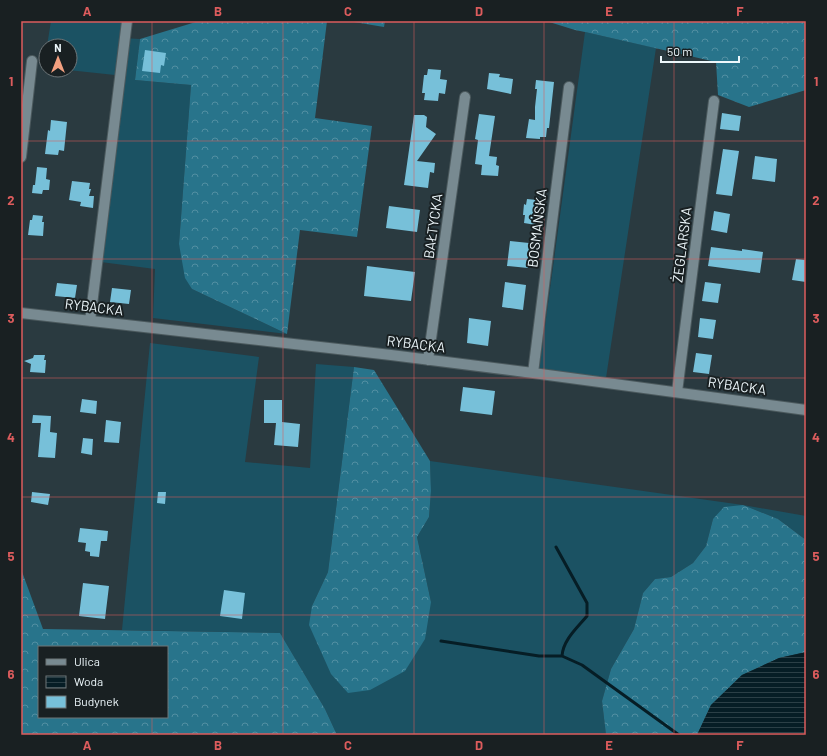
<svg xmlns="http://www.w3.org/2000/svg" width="827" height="756" viewBox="0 0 827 756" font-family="Barlow,sans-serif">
<defs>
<pattern id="forest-crowns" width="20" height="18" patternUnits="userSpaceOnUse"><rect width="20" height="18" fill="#28748b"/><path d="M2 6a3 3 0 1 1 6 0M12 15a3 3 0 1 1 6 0" fill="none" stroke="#528fa2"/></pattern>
<pattern id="water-rules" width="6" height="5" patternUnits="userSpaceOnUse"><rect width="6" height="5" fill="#061d25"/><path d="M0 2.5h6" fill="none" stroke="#2b3f46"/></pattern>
</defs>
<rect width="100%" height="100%" fill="#2a3a40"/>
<path fill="#1b5263" d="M 51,21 L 123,21 L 121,38 L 140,39 L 135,80 L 191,85 L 179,244 L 192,289 L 287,334 L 153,318 L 155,269 L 93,261 L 115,75 L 68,70 L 70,70 L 70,46 L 47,46 Z
M 585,32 L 656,48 L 606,378 L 539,370 Z
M 150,343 L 259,357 L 245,462 L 310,468 L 316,364 L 354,367 L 328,572 L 312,606 L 431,602 L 417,537 L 429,517 L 431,491 L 430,461 L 743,505 L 806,516 L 806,540 L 778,519 L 743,505 L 713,519 L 706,546 L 693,563 L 671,577 L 655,579 L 643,593 L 634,629 L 611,669 L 602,701 L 606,735 L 337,735 L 325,709 L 280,633 L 122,630 Z"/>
<path fill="url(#forest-crowns)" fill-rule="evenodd" d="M 199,21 L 327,21 L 315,118 L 372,126 L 357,237 L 300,230 L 287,334 L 192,289 L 185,278 L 179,244 L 191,85 L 135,80 L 140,39 Z
M 348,21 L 385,21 L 384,27 Z
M 546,21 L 806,21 L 806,90 L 749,107 L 718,95 L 716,62 L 585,32 L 575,30 Z
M 354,367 L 374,370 L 430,461 L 431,491 L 429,517 L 417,537 L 431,602 L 425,639 L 405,671 L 370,690 L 348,693 L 331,674 L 309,625 L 312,606 L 328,572 Z
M 743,505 L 778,519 L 806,540 L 806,652 L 779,658 L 742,675 L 711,705 L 697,735 L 606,735 L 602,701 L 611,669 L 634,629 L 643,593 L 655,579 L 671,577 L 693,563 L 706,546 L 713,519 L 724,507 Z
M 21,569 L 43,629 L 280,633 L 325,709 L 337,735 L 21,735 ZM 39,647 L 167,647 L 167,717 L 39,717 Z"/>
<path fill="url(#water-rules)" d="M 806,652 L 806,735 L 697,735 L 711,705 L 742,675 L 779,658 Z"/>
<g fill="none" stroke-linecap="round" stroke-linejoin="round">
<path stroke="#061d25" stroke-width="3" d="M 556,547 L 587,603 L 587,616 C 577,628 563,640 562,656
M 441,641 L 539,656 L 562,656 L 582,665 L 679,735"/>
</g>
<path fill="#77c0d9" d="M 145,50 L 166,53 L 164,66 L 161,65 L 160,73 L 142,71 Z
M 428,69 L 441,70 L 440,79 L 447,80 L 445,94 L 439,93 L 438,101 L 424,100 L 425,93 L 422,93 L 424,75 L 427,75 Z
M 489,73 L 500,74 L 499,77 L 513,79 L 511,94 L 487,89 Z
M 536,80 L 554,82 L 549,128 L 547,128 L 546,137 L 540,137 L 540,139 L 526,138 L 529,119 L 535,120 L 535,107 L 537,89 L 535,89 Z
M 722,113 L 741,116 L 739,131 L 720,129 Z
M 479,114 L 495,116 L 489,156 L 497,157 L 496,165 L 499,166 L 498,176 L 481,175 L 482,165 L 475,164 L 478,140 L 475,139 Z
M 414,115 L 424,115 L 427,117 L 426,127 L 436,134 L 417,161 L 435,163 L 434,173 L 430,172 L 428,188 L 404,185 Z
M 51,120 L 67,122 L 64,151 L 59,150 L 58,155 L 45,154 L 48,130 L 50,131 Z
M 723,149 L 739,151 L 732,196 L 716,194 Z
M 755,156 L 777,159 L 775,182 L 752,179 Z
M 37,167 L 47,168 L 46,179 L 50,180 L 49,190 L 43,190 L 42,194 L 32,193 L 33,185 L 35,185 Z
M 72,181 L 90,183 L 89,189 L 91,189 L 89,196 L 94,196 L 93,208 L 80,206 L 81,202 L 69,200 Z
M 527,199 L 537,200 L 537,206 L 539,206 L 536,225 L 524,223 L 525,215 L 523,215 L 524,204 L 526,205 Z
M 389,206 L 420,210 L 417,232 L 386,228 Z
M 714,211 L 730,214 L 727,233 L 711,230 Z
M 33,215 L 43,216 L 42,222 L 44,222 L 43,236 L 28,235 L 30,220 L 32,220 Z
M 510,241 L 529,243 L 528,268 L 507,266 Z
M 711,247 L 742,251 L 742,249 L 763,252 L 760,273 L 708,266 Z
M 796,259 L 806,260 L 806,282 L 792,280 Z
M 367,266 L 415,272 L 411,301 L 364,296 Z
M 505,282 L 526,285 L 523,310 L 502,307 Z
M 705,282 L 721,284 L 718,303 L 702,301 Z
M 57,283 L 77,285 L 75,298 L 55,296 Z
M 112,288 L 131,290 L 129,304 L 110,302 Z
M 469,318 L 491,321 L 488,346 L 467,343 Z
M 700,318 L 716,320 L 713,339 L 698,337 Z
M 696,353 L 712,355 L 709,374 L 693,372 Z
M 34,355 L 45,355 L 44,360 L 46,360 L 45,373 L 30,372 L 31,364 L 24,361 L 33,358 Z
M 463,387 L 495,391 L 492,415 L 460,411 Z
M 82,399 L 97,401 L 96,414 L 80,412 Z
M 264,400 L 282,400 L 282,422 L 300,424 L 298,447 L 274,445 L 276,423 L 264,423 Z
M 33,415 L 51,416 L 50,432 L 57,433 L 55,458 L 38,457 L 41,423 L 32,423 Z
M 106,420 L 121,422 L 119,443 L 104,442 Z
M 83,438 L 93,439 L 92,455 L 81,453 Z
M 32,492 L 50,494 L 48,505 L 31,502 Z
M 158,492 L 166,492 L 165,504 L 157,503 Z
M 80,528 L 108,531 L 107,541 L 101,541 L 99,557 L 90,556 L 90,552 L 85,551 L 86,543 L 78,542 Z
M 83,583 L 109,586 L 105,619 L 79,616 Z
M 224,590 L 245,593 L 242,619 L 220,616 Z"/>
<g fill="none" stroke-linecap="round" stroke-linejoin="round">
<g stroke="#4b595d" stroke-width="12">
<path id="minor" d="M 21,157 L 32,61
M 21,313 L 391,355 L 533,373 L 806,410
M 90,321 L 127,21
M 428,360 L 465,97
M 533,373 L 569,87
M 677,392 L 714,101"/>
</g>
<use href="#minor" stroke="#788a91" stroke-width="10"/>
</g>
<path fill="none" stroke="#dc5c5d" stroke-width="1" stroke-opacity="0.55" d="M 152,21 L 152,647M 283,21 L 283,735M 414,21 L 414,735M 544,21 L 544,735M 674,21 L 674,735M 21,141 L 806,141M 21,259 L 806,259M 21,378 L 806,378M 21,497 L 806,497M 21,615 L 806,615M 152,717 L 152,735"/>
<g text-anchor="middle" stroke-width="4" stroke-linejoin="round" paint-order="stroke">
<g font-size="14" fill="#edf7fb" stroke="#192022">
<text transform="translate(433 226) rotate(-82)" y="5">BAŁTYCKA</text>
<text transform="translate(537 228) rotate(-83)" y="5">BOSMAŃSKA</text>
<text transform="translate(682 245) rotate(-83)" y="5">ŻEGLARSKA</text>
<text transform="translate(94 307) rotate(7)" y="5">RYBACKA</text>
<text transform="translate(416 344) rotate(7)" y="5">RYBACKA</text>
<text transform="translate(737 386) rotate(8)" y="5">RYBACKA</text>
</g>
</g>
<rect width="827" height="756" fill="none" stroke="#192022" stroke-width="44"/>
<rect x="38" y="646" width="130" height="72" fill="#192022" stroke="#6e7679"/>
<rect x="46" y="659" width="20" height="6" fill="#788a91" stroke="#6e7679"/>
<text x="74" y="666" font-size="12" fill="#edf7fb">Ulica</text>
<rect x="46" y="676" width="20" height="12" fill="url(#water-rules)" stroke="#6e7679"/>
<text x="74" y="686" font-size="12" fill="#edf7fb">Woda</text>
<rect x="46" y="696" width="20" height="12" fill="#77c0d9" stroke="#6e7679"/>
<text x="74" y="706" font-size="12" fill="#edf7fb">Budynek</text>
<g transform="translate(58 58)"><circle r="19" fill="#192022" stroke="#6e7679"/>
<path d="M0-3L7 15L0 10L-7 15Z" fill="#f2a080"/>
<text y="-6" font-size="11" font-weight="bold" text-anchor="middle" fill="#edf7fb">N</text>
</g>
<path d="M661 56v6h78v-6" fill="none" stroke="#edf7fb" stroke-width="2"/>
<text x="667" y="56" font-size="12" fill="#edf7fb" stroke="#192022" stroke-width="3" paint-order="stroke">50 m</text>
<rect x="22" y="22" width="783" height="712" fill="none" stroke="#dc5c5d" stroke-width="1.5"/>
<g font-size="13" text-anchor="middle" font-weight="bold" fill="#dc5c5d">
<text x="87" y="16">A</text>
<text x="218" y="16">B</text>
<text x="348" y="16">C</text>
<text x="479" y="16">D</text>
<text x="609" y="16">E</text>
<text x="740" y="16">F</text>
<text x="11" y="86">1</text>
<text x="816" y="86">1</text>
<text x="11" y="205">2</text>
<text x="816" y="205">2</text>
<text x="11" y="323">3</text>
<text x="816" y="323">3</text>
<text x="11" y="442">4</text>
<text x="816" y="442">4</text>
<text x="11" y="561">5</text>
<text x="816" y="561">5</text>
<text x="11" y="679">6</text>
<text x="816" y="679">6</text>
<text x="87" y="750">A</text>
<text x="218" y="750">B</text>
<text x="348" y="750">C</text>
<text x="479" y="750">D</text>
<text x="609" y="750">E</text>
<text x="740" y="750">F</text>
</g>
</svg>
